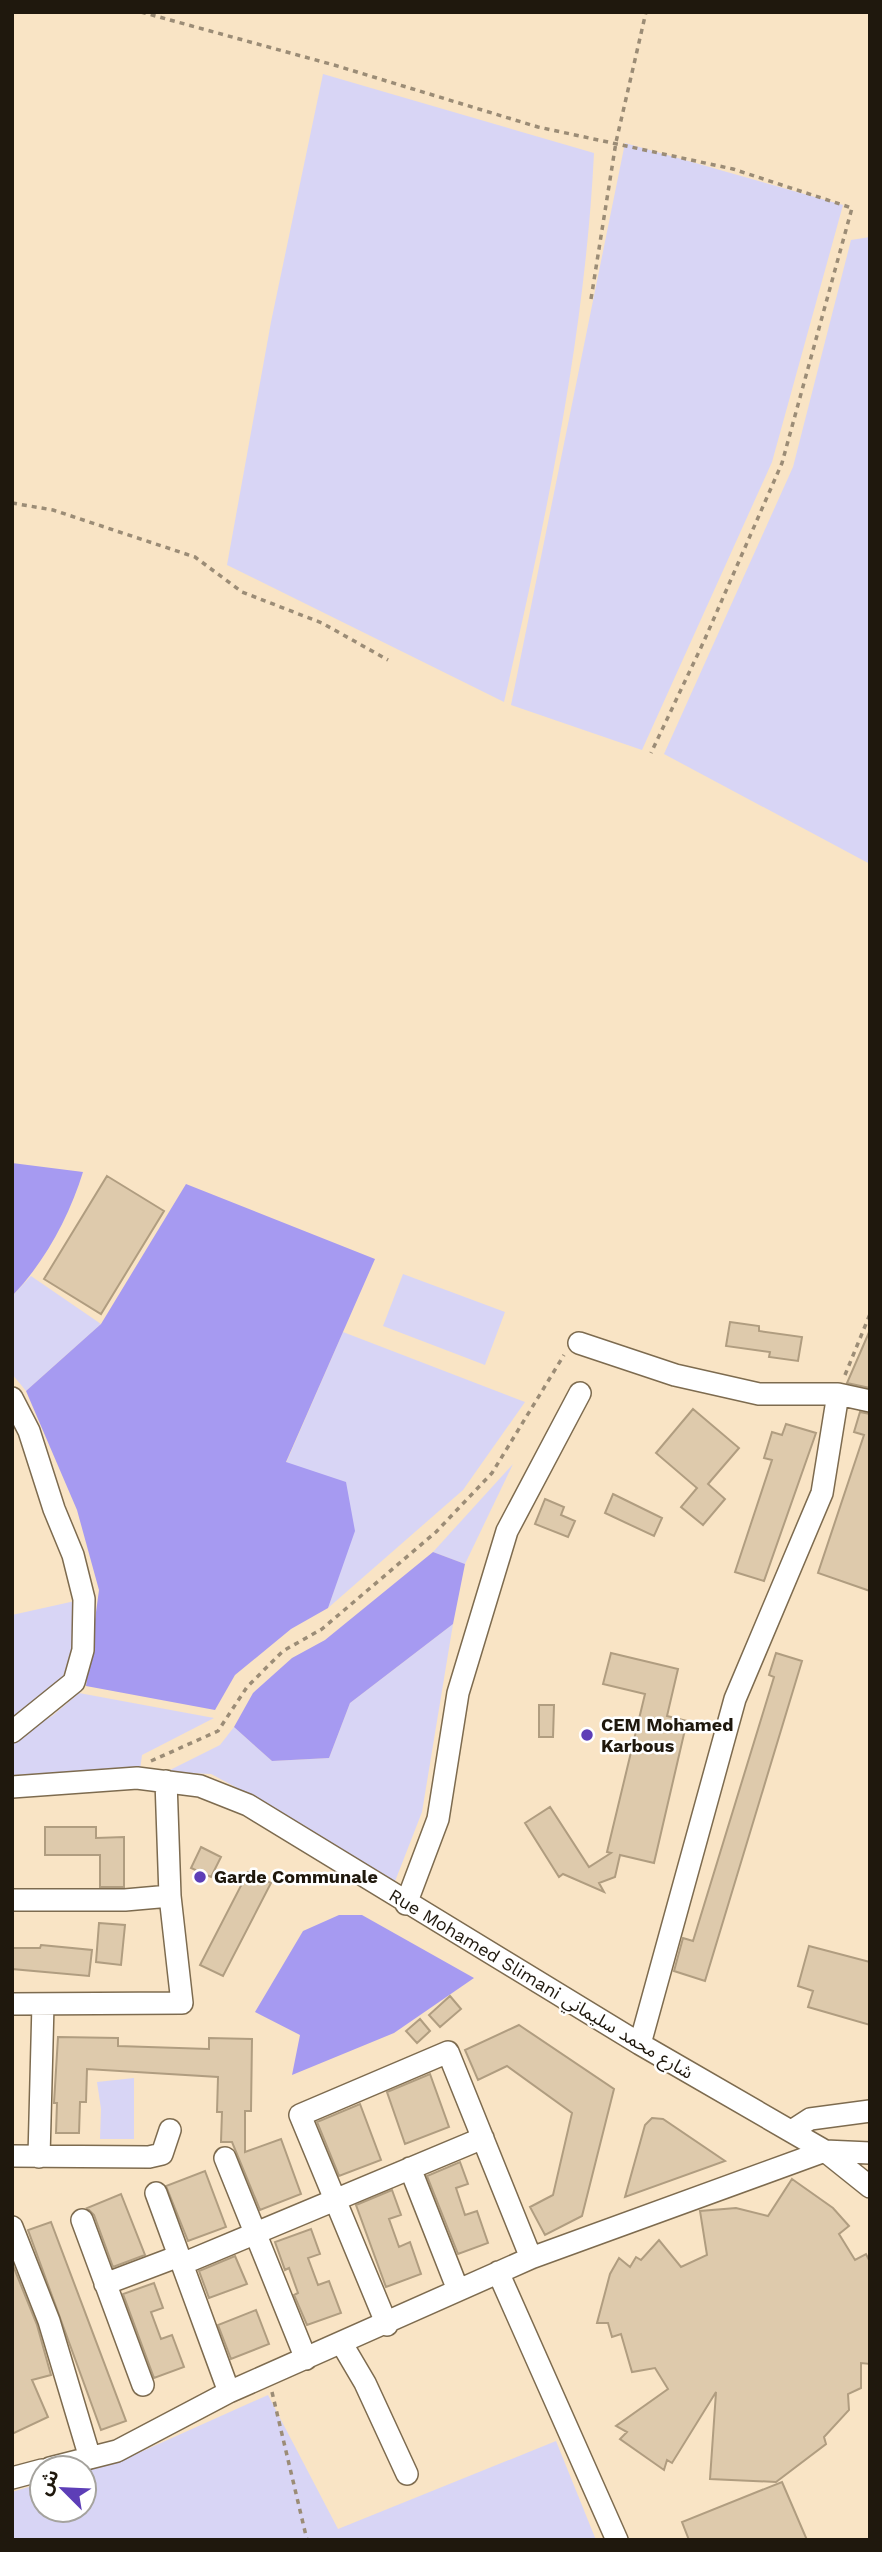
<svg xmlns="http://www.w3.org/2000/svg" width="882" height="2552" viewBox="0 0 882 2552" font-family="'Work Sans','Noto Sans Arabic',sans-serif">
<rect width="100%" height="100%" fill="#f9e4c5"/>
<path fill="#d8d5f5" d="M 323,74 L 594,153 C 585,337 545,523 504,702 L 227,565 L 271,322 Z
M 625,143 L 843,205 L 772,462 L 642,750 L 511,705 Z
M 870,237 L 870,864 L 664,754 L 793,467 L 851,240 Z
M 403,1274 L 505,1312 L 485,1365 L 383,1326 Z
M 31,1276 L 101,1324 L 26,1391 L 12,1374 L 12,1296 Z
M 343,1332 L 525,1402 L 463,1490 L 328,1608 L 354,1531 L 286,1463 Z
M 513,1464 L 465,1564 L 433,1552 Z
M 75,1601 L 78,1629 L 62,1680 L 12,1718 L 12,1615 Z
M 453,1624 L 422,1812 L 394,1884 L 273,1807 L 211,1774 L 166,1772 L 220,1745 L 234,1727 L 272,1761 L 329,1758 L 350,1703 Z
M 79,1693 L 214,1718 L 142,1755 L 140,1770 L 12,1775 L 12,1739 L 52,1716 Z
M 134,2078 L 134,2139 L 100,2139 L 101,2109 L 97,2082 Z
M 268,2395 L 338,2529 L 556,2441 L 596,2540 L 12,2540 L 12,2492 L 42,2483 L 42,2510 L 84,2510 L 84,2471 L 125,2459 Z"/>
<path fill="#a69af1" d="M 12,1163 L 83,1172 C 69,1217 45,1262 12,1296 Z
M 186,1184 L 375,1259 L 286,1462 L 346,1482 L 355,1531 L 328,1608 L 291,1629 L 235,1675 L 215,1710 L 86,1686 L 99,1590 L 77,1510 L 26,1391 L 101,1324 Z
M 433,1552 L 465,1564 L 453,1624 L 350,1703 L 329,1758 L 272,1761 L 234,1727 L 253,1693 L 292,1658 L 325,1640 Z
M 339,1915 L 362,1915 L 474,1978 L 394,2033 L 292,2075 L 300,2035 L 255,2012 L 303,1931 Z"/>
<path fill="#decaac" stroke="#b09d80" stroke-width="2" d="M 107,1176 L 164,1211 L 101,1314 L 44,1279 Z
M 730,1322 L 759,1326 L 759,1331 L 802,1337 L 798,1361 L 769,1357 L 770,1352 L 726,1346 Z
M 870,1330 L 870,1388 L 847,1383 Z
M 693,1409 L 739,1448 L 708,1484 L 725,1499 L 703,1525 L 681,1507 L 697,1488 L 656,1453 Z
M 860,1412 L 870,1414 L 870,1591 L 818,1573 L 864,1435 L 854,1432 Z
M 786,1424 L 816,1433 L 764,1581 L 735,1572 L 772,1460 L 764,1458 L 772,1432 L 782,1435 Z
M 613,1494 L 662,1518 L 654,1536 L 605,1513 Z
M 545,1499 L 564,1507 L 561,1515 L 575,1521 L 568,1537 L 535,1524 Z
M 611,1653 L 678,1669 L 667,1716 L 687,1721 L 654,1863 L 620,1855 L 615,1877 L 599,1883 L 604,1892 L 563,1874 L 559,1877 L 525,1823 L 550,1807 L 589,1867 L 611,1853 L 607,1852 L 645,1694 L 603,1684 Z
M 776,1653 L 802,1661 L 705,1981 L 674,1971 L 683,1938 L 693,1941 L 774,1677 L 769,1675 Z
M 539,1705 L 554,1705 L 553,1737 L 539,1737 Z
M 45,1827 L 96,1827 L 96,1838 L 124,1837 L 124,1887 L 100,1887 L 100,1855 L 45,1855 Z
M 201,1847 L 221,1857 L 211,1877 L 191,1868 Z
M 248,1872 L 271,1883 L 223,1976 L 200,1965 Z
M 99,1923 L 125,1925 L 121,1965 L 96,1962 Z
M 41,1945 L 92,1950 L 89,1976 L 12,1969 L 12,1948 L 40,1948 Z
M 809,1946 L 870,1962 L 870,2025 L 808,2007 L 813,1991 L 798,1986 Z
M 450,1996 L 461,2009 L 440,2027 L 429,2015 Z
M 420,2019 L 430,2031 L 417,2043 L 406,2031 Z
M 519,2025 L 614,2089 L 582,2216 L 545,2235 L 530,2207 L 553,2195 L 572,2113 L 507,2066 L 478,2080 L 465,2050 Z
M 58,2037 L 118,2038 L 118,2046 L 209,2049 L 209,2038 L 252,2039 L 251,2111 L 245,2111 L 245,2152 L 281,2139 L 301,2194 L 260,2210 L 232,2142 L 221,2142 L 222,2112 L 217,2112 L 218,2077 L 87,2069 L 86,2102 L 80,2102 L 79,2133 L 56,2133 L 57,2103 L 54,2103 Z
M 430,2074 L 449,2127 L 405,2144 L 387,2092 Z
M 360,2104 L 381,2160 L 339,2176 L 317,2122 Z
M 652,2118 L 663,2119 L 725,2161 L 625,2197 L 645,2125 Z
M 460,2162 L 468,2184 L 456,2188 L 465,2215 L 477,2211 L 488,2243 L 458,2254 L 427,2176 Z
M 205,2171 L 226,2227 L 188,2241 L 166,2186 Z
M 792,2179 L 833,2208 L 849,2226 L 839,2234 L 855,2260 L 866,2254 L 870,2262 L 870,2364 L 861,2363 L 861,2388 L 848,2394 L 849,2410 L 824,2437 L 826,2444 L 776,2482 L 710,2479 L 716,2392 L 672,2463 L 667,2460 L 664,2470 L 620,2439 L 627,2432 L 616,2426 L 668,2389 L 655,2368 L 632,2372 L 621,2334 L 612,2337 L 608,2323 L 597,2323 L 610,2274 L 619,2258 L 630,2267 L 636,2257 L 641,2260 L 659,2240 L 681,2267 L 707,2255 L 700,2211 L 736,2208 L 768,2216 Z
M 392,2190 L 401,2215 L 389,2219 L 399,2247 L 410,2242 L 421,2274 L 386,2287 L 356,2205 Z
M 121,2194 L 145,2255 L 113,2267 L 94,2215 L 87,2208 Z
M 51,2222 L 126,2421 L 101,2430 L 28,2230 Z
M 311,2229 L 320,2254 L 308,2258 L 318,2285 L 329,2281 L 341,2313 L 307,2325 L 294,2295 L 298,2293 L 289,2268 L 285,2270 L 275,2242 Z
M 235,2256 L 247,2284 L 209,2298 L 199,2271 Z
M 12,2263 L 37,2325 L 51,2375 L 32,2380 L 48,2417 L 12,2434 Z
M 154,2283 L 163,2308 L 151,2312 L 161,2339 L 172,2335 L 184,2367 L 154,2378 L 123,2294 Z
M 256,2310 L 269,2344 L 231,2359 L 218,2325 Z
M 782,2482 L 807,2540 L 689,2540 L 682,2522 Z"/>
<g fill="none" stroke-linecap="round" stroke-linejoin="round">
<g stroke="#7d6b4f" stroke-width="24">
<path id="minor" d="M 579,1343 L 675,1375 L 759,1394 L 838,1394 L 870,1401
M 12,1398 L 29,1431 L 54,1509 L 73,1555 L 84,1599 L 83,1650 L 74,1682 L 12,1732
M 12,1787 L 137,1778 L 200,1786 L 248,1805 L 640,2044 L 825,2151 L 870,2153
M 12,1900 L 125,1900 L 170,1896
M 406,1904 L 438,1819 L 458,1693 L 507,1531 L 580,1393
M 12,2004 L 182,2003 L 170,1896 L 166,1781
M 640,2044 L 735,1699 L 822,1493 L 838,1394
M 793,2130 L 810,2119 L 870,2111
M 12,2156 L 149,2157 L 162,2154 L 170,2130
M 39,2157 L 43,2004
M 225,2158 L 306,2359
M 410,2168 L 458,2290
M 156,2193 L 229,2392
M 82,2220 L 143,2385
M 12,2227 L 49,2321 L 90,2458
M 182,2264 L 483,2138
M 498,2272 L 617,2540
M 105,2284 L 179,2256
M 387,2325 L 300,2115 L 448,2052 L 531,2258
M 342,2344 L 365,2383 L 407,2474
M 50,2468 L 117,2451 L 229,2392 L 531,2258 L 825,2151 L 870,2187
M 12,2478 L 42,2470"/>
</g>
<path stroke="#9b8c76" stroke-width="3.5" stroke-dasharray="5 5" stroke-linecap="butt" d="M 141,12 L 334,65 L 538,127 L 733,169 L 852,208 L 782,463 L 704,641 L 651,753
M 591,299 L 616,142 L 646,12
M 12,503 L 53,510 L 195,557 L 242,592 L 322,623 L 388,660
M 845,1375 L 870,1314
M 151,1761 L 218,1731 L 247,1687 L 283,1651 L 322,1629 L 436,1532 L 492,1473 L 564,1355
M 272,2392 L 307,2540"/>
<use href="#minor" stroke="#fff" stroke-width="21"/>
</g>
<g fill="#5d3eb7" stroke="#fff" stroke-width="2.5">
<circle cx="587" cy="1735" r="7"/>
<circle cx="200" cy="1877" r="7"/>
</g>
<g text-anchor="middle" stroke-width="5" stroke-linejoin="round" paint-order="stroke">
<g font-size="18" font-weight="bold" fill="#1f180d" stroke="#fff" text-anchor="start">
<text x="601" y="1731">CEM Mohamed<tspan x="601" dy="21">Karbous</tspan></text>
<text x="214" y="1883">Garde Communale</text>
</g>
<g font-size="18" fill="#1f180d" stroke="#fff">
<text transform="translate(541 1984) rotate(31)" y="6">Rue Mohamed Slimani شارع محمد سليماني</text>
</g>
</g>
<rect width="882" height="2552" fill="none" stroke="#1f180d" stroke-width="28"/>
<g transform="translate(63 2489) rotate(294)"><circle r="33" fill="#ffffff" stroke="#a5a39e" stroke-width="2"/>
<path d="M0-5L12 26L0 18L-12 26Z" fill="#5d3eb7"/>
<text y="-10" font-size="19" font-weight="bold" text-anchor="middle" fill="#1f180d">ش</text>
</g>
</svg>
